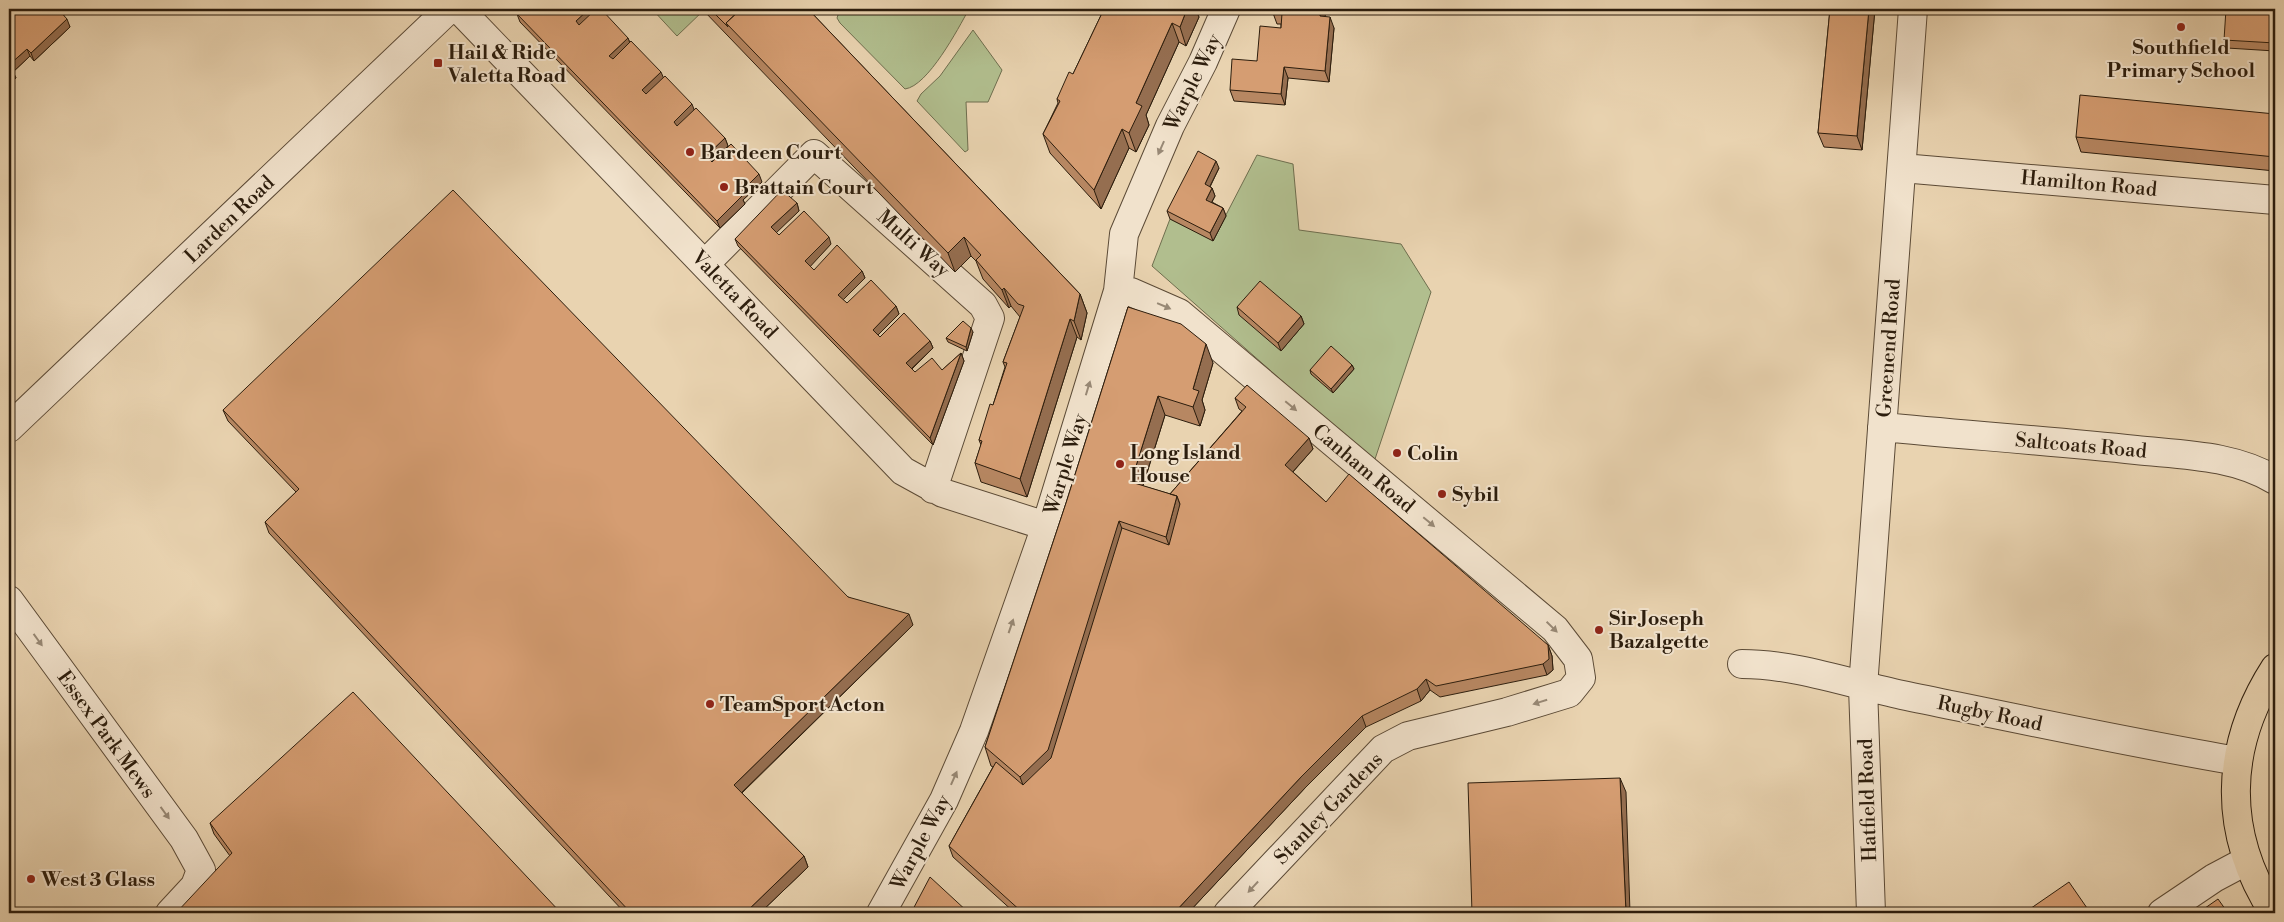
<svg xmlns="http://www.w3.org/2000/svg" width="2284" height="922" viewBox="0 0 2284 922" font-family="'Libre Bodoni',serif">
<rect width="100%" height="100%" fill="#e9d3b0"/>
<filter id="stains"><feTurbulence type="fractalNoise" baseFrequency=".004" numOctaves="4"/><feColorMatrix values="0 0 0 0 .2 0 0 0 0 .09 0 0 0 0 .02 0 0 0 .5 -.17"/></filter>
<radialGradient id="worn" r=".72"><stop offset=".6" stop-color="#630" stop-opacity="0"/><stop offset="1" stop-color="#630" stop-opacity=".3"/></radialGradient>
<path fill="#b1be8e" stroke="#6e6e4e" d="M 652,9 L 705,9 L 677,36 Z
M 840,9 L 969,9 C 958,29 928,86 905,89 L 840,23 L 837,18 Z
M 973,30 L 1002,70 L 988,102 L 966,102 L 968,150 L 965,152 L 917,101 L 921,94 L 940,76 Z
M 1257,155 L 1293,164 L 1299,230 L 1401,244 L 1431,292 L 1374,462 L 1152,266 L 1170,219 L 1213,240 Z"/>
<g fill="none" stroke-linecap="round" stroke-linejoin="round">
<g stroke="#5b4a36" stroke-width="30">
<path id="minor" d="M 459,9 L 903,471 L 943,493 L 1046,526
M 1902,168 L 2275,200
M 706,263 L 814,154 L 983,305 L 990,318 L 933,489
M 1118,291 L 1131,292 L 1179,313 L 1555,629 L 1578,659 L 1581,678 L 1569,693 L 1507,712 L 1408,736 L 1383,749 L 1228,913
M 1882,427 C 1966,435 2051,441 2136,450 C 2184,455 2233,455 2275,480
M 9,428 L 449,9
M 9,600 L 184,839 L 201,870 L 195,886 L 170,913
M 1742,664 C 1795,664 1851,684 1902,695 C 2014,718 2126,742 2238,761
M 881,913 L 944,800 L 974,731 L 1046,526 L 1118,291 L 1124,234 L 1170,126 L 1203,62 L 1226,9
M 1871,913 L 1863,687 L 1913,9
M 2162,913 L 2214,878 L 2246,861"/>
</g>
<g stroke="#2c1d0d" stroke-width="30">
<path id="major" d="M 2274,913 C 2222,833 2224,747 2275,668"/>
</g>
<use href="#minor" stroke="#f1e2cc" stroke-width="28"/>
<use href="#major" stroke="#e9d3b0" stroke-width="28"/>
</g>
<path fill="#b78762" stroke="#2c1d0d" d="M 9,9 L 68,9 L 63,14 L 70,27 L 34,61 L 30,56 L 13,72 L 16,78 L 9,84 Z
M 703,9 L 808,9 L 1080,294 L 1087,313 L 1081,340 L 1077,337 L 1027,497 L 981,482 L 975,463 L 981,445 L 979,440 L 993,405 L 1005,367 L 1003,362 L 1020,317 L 1011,306 L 1009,308 L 983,279 L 976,261 L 971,256 L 955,272 L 703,10 Z
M 1104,9 L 1195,9 L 1199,17 L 1186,46 L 1179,42 L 1146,115 L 1149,125 L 1136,152 L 1129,148 L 1101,209 L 1050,153 L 1043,134 L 1058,103 L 1057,99 L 1073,74 Z
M 1830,9 L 1875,9 L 1862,150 L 1824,147 L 1818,133 Z
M 2275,9 L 2275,51 L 2227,48 L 2224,40 Z
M 1273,13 L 1325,17 L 1334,28 L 1329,82 L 1288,78 L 1285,105 L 1234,101 L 1230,90 L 1257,61 L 1281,28 L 1281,24 L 1277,24 Z
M 517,14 L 628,38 L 630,43 L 694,110 L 725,138 L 728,146 L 712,161 L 762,182 L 743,200 L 745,204 L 720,228 L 520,22 Z
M 2275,114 L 2275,171 L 2081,152 L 2076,137 Z
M 1219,168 L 1210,187 L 1212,188 L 1215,196 L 1212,202 L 1223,208 L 1226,216 L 1213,241 L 1170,219 L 1167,211 Z
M 797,203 L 799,211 L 776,232 L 779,235 L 831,244 L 810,266 L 814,270 L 862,271 L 865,278 L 843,300 L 847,303 L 896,306 L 899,314 L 878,335 L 880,337 L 930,341 L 933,348 L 912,369 L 915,372 L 942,370 L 961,353 L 964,361 L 933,445 L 738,246 L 735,239 Z
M 1128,307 L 1213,363 L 1202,400 L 1205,410 L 1200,426 L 1165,415 L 1143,486 L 1170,494 L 1242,411 L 1239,409 L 1235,398 L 1309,438 L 1313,449 L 1293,472 L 1326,502 L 1548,645 L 1552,656 L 1553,670 L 1547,675 L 1440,697 L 1430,690 L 1421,701 L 1366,727 L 1305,788 L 1188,913 L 1015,913 L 953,857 L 949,846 L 993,767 L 991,766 L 985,747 L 1066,503 Z
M 1237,307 L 1301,316 L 1304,324 L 1281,351 L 1239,315 Z
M 973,332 L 967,351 L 948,342 L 946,338 Z
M 1352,365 L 1354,369 L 1333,393 L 1311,374 L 1310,370 Z
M 223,410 L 848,597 L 913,625 L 742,793 L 804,856 L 808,867 L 760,913 L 625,913 L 269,533 L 265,522 L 296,492 L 228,421 Z
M 210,823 L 561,913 L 230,856 L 214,834 Z"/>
<path fill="#956e50" stroke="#2c1d0d" d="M 58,9 L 68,9 L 61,16 Z
M 589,9 L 597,9 L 579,29 L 576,21 Z
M 1187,9 L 1195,9 L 1199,17 L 1186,46 L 1180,27 Z
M 1320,9 L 1326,9 L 1324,27 L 1320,16 Z
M 1869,9 L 1875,9 L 1862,150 L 1857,136 Z
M 1330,17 L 1334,28 L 1329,82 L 1325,71 Z
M 67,19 L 70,27 L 34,61 L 31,53 Z
M 1172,23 L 1179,42 L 1146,115 L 1149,125 L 1136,152 L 1129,133 L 1136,103 Z
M 628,38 L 631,46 L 612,64 L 609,56 Z
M 27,49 L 30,56 L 13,72 L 16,78 L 9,84 L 9,65 Z
M 1284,67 L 1288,78 L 1285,105 L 1281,94 Z
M 661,72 L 664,79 L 645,98 L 642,90 Z
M 692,104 L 695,112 L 676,130 L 674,122 Z
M 1122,129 L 1129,148 L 1101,209 L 1094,190 Z
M 725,138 L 728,146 L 709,164 L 706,156 Z
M 1216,161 L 1219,168 L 1207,192 L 1205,184 Z
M 759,174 L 762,182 L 743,200 L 745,204 L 720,228 L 717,221 L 739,194 Z
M 1212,188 L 1215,196 L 1209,207 L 1206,200 Z
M 797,203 L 799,211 L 774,235 L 771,227 Z
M 1223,208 L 1226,216 L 1213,241 L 1210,233 Z
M 829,237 L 831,244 L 808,269 L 805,261 Z
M 964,237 L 971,256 L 955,272 L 948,253 Z
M 862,271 L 865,278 L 841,302 L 838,295 Z
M 1004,288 L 1011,306 L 1009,308 L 1002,290 Z
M 1080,294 L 1087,313 L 1081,340 L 1074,321 Z
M 896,306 L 899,314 L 876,337 L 873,330 Z
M 1301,316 L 1304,324 L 1281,351 L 1278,343 Z
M 1070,319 L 1077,337 L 1027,497 L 1020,479 Z
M 971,328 L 973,332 L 967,351 L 966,347 Z
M 930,341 L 933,348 L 909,371 L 906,363 Z
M 1206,344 L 1213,363 L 1202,400 L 1205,410 L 1200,426 L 1193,407 L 1193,389 Z
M 961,353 L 964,361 L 933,445 L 930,438 Z
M 1352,365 L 1354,369 L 1333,393 L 1331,389 Z
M 1158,396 L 1165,415 L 1138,501 L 1131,482 Z
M 1309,438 L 1313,449 L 1289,476 L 1285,465 Z
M 1177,496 L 1184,515 L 1173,556 L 1166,537 Z
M 1119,521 L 1126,539 L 1055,769 L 1027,796 L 1020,777 Z
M 909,614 L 913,625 L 738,796 L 734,785 Z
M 1548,645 L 1552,656 L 1553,670 L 1547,675 L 1543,664 Z
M 1426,679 L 1430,690 L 1421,701 L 1417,689 Z
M 1362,716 L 1366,727 L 1305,788 L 1188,913 L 1174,913 L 1301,777 Z
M 1620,778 L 1626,792 L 1630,913 L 1626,913 Z
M 804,856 L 808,867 L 760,913 L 745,913 Z
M 2087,908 L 2089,913 L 2079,913 Z"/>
<path fill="#d59d72" stroke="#2c1d0d" d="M 9,9 L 58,9 L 67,19 L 31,53 L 27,49 L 9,65 L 13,71 L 9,74 Z
M 523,9 L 589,9 L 576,21 L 579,25 L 596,9 L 601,9 L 628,38 L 609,56 L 613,59 L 631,41 L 661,72 L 642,90 L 646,94 L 665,76 L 692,104 L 674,122 L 677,126 L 696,108 L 725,138 L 706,156 L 712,162 L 731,144 L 759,174 L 739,194 L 742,196 L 717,221 L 517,14 Z
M 710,9 L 741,9 L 726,23 L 728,27 Z
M 741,9 L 808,9 L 1080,294 L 1074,321 L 1070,319 L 1020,479 L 975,463 L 982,441 L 979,440 L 990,404 L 993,405 L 1007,363 L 1003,362 L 1024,306 L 1018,304 L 1004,288 L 1002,290 L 976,260 L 981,255 L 964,237 L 948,253 L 726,23 Z
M 1104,9 L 1187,9 L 1180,27 L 1172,23 L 1136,103 L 1142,106 L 1129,133 L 1122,129 L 1094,190 L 1043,134 L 1060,101 L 1057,99 L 1069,72 L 1073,74 Z
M 1273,9 L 1320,9 L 1320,16 L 1330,17 L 1325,71 L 1284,67 L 1281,94 L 1230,90 L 1232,59 L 1257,61 L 1260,26 L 1281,28 L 1282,13 L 1273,13 Z
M 1830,9 L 1869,9 L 1857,136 L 1818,133 Z
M 2226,9 L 2275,9 L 2275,43 L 2224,40 Z
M 2080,95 L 2275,114 L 2275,157 L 2076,137 Z
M 1198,151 L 1216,161 L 1205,184 L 1212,188 L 1206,200 L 1223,208 L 1210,233 L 1167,211 Z
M 453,190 L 848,597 L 909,614 L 734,785 L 804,856 L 745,913 L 631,913 L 265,522 L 299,489 L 223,410 Z
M 782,190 L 797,203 L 771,227 L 779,235 L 804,211 L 829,237 L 805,261 L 814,270 L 837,245 L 862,271 L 838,295 L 847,303 L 871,280 L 896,306 L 873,330 L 880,337 L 904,313 L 930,341 L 906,363 L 915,372 L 932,358 L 942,370 L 961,353 L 930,438 L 735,239 Z
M 1260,281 L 1301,316 L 1278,343 L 1237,307 Z
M 1128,307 L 1181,324 L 1206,344 L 1193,389 L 1199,391 L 1193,407 L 1158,396 L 1131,482 L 1177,496 L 1166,537 L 1119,521 L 1048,750 L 1020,777 L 985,747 L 1066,503 Z
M 963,321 L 971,328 L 966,347 L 946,338 Z
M 1331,346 L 1352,365 L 1331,389 L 1310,370 Z
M 1247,385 L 1309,438 L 1285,465 L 1326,502 L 1349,474 L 1548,645 L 1549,659 L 1543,664 L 1436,686 L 1426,679 L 1417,689 L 1362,716 L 1301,777 L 1174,913 L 1023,913 L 949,846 L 996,762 L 1023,785 L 1051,758 L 1122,528 L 1169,545 L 1180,504 L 1177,496 L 1170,494 L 1246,407 L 1235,398 Z
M 353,692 L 561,913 L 176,913 L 232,853 L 210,823 Z
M 1620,778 L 1626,913 L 1472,913 L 1468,783 Z
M 930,877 L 969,913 L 911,913 Z
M 2069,882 L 2087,908 L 2079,913 L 2024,913 Z
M 2218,899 L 2228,913 L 2198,913 Z"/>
<defs><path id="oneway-solid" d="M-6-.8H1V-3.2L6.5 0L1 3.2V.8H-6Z" transform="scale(1.25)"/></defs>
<g fill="#988976">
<use href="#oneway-solid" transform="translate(1161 148) rotate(114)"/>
<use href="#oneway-solid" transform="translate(1164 306) rotate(23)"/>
<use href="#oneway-solid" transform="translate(1088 388) rotate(-73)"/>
<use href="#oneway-solid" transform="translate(1291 406) rotate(40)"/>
<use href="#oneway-solid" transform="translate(1429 522) rotate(40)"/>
<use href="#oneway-solid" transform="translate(1011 626) rotate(-71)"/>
<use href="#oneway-solid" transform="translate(1552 627) rotate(44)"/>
<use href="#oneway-solid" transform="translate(38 640) rotate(54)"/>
<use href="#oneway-solid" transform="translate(1540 702) rotate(163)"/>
<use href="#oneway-solid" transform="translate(954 778) rotate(-66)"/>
<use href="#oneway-solid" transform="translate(165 813) rotate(54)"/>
<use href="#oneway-solid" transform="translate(1253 887) rotate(133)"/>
</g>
<g fill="#8f2418" stroke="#f1e2cc" stroke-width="2">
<circle cx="2181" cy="27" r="5"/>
<rect x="433" y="58" width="10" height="10" rx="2.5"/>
<circle cx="690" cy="152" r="5"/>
<circle cx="724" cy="187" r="5"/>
<circle cx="1397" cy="453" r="5"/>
<circle cx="1120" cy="464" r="5"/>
<circle cx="1442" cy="494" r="5"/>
<circle cx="1599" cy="630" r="5"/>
<circle cx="710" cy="704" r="5"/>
<circle cx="31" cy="879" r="5"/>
</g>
<g text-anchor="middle" stroke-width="4" stroke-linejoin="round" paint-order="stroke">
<g font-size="20" font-weight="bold" fill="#2c1d0d" stroke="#f1e2cc" text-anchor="start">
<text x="2181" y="54" text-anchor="middle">Southfield<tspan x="2181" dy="23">Primary School</tspan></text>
<text x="448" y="59">Hail &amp; Ride<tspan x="448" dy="23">Valetta Road</tspan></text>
<text x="700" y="159">Bardeen Court</text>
<text x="734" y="194">Brattain Court</text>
<text x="1130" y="459">Long Island<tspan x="1130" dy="23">House</tspan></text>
<text x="1407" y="460">Colin</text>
<text x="1452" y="501">Sybil</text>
<text x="1609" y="625">Sir Joseph<tspan x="1609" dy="23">Bazalgette</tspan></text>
<text x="720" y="711">TeamSport Acton</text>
<text x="41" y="886">West 3 Glass</text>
</g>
<g font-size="20" fill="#2c1d0d" stroke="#f1e2cc">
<text transform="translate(1192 82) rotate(-64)" y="7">Warple Way</text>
<text transform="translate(2089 183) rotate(5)" y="7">Hamilton Road</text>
<text transform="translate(229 219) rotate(-44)" y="7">Larden Road</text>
<text transform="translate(914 243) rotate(42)" y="7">Multi Way</text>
<text transform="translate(735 294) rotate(46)" y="7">Valetta Road</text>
<text transform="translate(1888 348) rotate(-86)" y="7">Greenend Road</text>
<text transform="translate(2081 445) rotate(5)" y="7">Saltcoats Road</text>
<text transform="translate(1065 464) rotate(-73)" y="7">Warple Way</text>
<text transform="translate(1364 468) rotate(40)" y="7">Canham Road</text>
<text transform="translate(1990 713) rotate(12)" y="7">Rugby Road</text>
<text transform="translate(107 734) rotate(54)" y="7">Essex Park Mews</text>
<text transform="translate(1867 800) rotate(-92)" y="7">Hatfield Road</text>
<text transform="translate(1328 808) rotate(-46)" y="7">Stanley Gardens</text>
<text transform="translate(920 842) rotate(-62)" y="7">Warple Way</text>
</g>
</g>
<rect width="2284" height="922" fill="none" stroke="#e9d3b0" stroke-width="30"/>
<rect x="10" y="10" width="2264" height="902" fill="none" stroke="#2c1d0d" stroke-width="2.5"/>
<rect x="15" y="15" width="2254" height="892" fill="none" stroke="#2c1d0d"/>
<rect width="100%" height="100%" filter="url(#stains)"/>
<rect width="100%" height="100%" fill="url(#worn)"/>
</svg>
